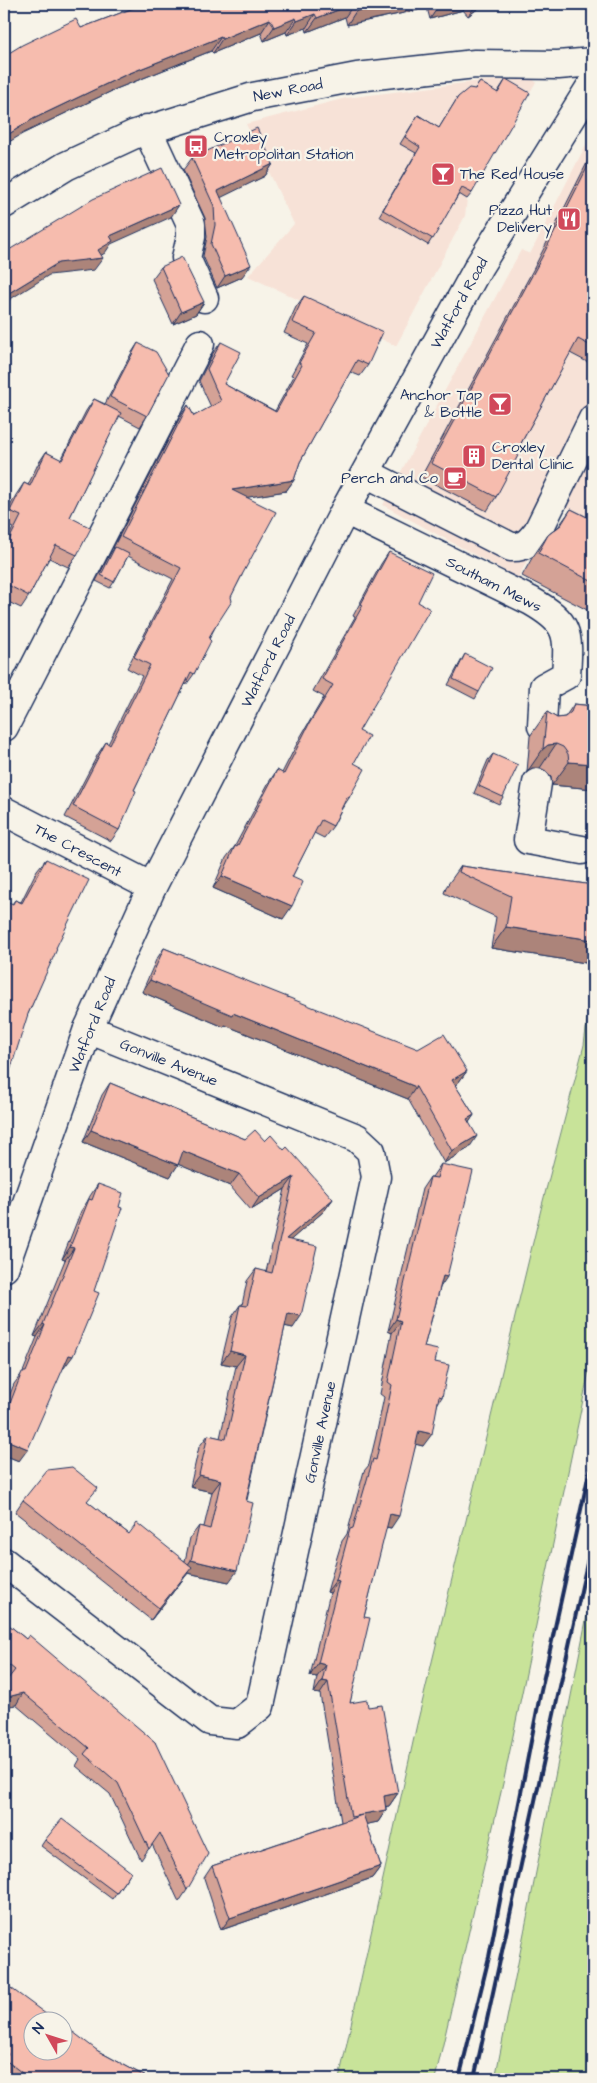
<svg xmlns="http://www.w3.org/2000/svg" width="597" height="2083" viewBox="0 0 597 2083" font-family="'Architects Daughter',sans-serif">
<rect width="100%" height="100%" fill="#f7f3e8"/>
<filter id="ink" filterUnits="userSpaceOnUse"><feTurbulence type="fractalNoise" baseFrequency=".02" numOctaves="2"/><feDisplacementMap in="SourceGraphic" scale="10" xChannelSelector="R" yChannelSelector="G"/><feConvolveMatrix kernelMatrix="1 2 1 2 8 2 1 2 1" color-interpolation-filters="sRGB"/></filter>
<g filter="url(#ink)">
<path fill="#f7e2d7" d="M 533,79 L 536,82 L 467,199 L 465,216 L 396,346 L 248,276 L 294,224 L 246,124 L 346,98 L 481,81 Z
M 593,131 L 593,520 L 557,503 L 518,578 L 383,505 L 521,250 L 530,254 Z"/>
<path fill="#c8e399" stroke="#72897c" d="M 593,973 L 593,1352 L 504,1779 L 435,2079 L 339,2079 L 417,1724 L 542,1205 L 584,1045 Z
M 593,1585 L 593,2079 L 495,2079 Z"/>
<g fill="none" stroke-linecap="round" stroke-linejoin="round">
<g stroke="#1b2f5e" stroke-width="31">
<path id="minor" d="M 147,129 L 191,224 L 191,237 L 186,258 L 204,298
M 4,204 L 66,166 L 135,134 L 253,97 L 357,77 L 475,64 L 558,65 L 593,62
M 366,473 L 511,547 C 525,548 530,541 538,531 L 593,419
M 345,510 L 531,601 C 569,623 569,632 566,675 L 544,687 L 542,726
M 4,727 L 200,344
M 537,783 L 528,840 L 582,850
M 4,811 L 152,887
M 4,1562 L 210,1721 L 237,1724 L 260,1706 L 376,1177 L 371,1151 L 357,1138 L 88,1029"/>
</g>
<g stroke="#1b2f5e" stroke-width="31">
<path id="major" d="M 4,1268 L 88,1029 L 152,887 L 345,510 L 479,266 L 593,83"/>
</g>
<use href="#minor" stroke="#f7f3e8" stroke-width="28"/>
<use href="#major" stroke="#f7f3e8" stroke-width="28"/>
<path stroke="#1b2f5e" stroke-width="4" d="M 459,2079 L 489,1957 L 540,1695 L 593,1455
M 474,2079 L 593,1536"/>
</g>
<path fill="#d4a296" stroke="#1b2f5e" d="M 144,4 L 422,4 L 418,10 L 347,25 L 345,17 L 307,32 L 306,28 L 287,35 L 286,32 L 264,41 L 261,33 L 213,53 L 211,51 L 116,89 L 24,133 L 81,28 Z
M 426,4 L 484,4 L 468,16 L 463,10 L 430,19 Z
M 506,79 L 472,193 L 467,199 L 459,194 L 428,245 L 379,216 L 416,153 L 400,144 L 418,115 L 439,128 L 458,97 L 475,89 L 480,82 L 497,93 Z
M 593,151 L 593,246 L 592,249 L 593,250 L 593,361 L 591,364 L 570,353 L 520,445 L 496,497 L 487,511 L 421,477 L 533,270 Z
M 192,158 L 273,164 L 265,176 L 220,197 L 242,277 L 217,288 L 203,256 L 207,237 L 205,218 L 183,170 Z
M 161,267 L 204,302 L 196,314 L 173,324 L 152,279 Z
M 304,296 L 368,365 L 360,376 L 350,372 L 300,462 L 294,480 L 286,491 L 247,497 L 242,575 L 209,639 L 194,674 L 186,685 L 185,684 L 134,790 L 119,830 L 111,841 L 65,817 L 98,754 L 106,742 L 108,744 L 142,676 L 127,668 L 173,579 L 128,556 L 114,582 L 110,588 L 96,581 L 110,554 L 114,548 L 113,548 L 180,417 L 188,405 L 194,416 L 211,407 L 199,381 L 213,353 L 221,342 L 224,384 L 275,411 L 294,376 L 291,375 L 308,344 L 284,333 L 296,307 Z
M 138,343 L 147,416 L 140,427 L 119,416 L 70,517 L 77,555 L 68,567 L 49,558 L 29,596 L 21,608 L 4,600 L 4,546 L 13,528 L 4,524 L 4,518 L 16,495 L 24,483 L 28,485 L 38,464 L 46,452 L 61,460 L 86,411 L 94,399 L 105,404 L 131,354 Z
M 571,509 L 593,520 L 593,613 L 522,576 L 532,558 L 548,535 L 559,526 Z
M 389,552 L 418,602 L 359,731 L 354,763 L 349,798 L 341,810 L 333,826 L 324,838 L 314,833 L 292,877 L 283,919 L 213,888 L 226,858 L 235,846 L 269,782 L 277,770 L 282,773 L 301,736 L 324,697 L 313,691 L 355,617 L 353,616 L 381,564 Z
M 465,654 L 479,692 L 475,699 L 448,685 L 461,661 Z
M 574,704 L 593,706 L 593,789 L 552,785 L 551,777 L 546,771 L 540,768 L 532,768 L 527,772 L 530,736 L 547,712 L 557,718 L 565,717 Z
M 493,754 L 503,797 L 499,804 L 474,793 L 488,760 Z
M 46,859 L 56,948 L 28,1014 L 12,904 L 15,900 L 21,902 L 37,870 Z
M 461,866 L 593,885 L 593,952 L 586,963 L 491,948 L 496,917 L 444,893 L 446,887 Z
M 164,948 L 467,1071 L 458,1083 L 455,1085 L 474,1115 L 469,1122 L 469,1148 L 444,1163 L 408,1099 L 225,1025 L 224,1027 L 142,992 L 156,960 Z
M 110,1083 L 245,1139 L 265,1141 L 284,1150 L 333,1199 L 324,1211 L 290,1240 L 293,1328 L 285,1326 L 229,1582 L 188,1573 L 151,1620 L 15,1512 L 23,1500 L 88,1502 L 129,1534 L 185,1561 L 190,1538 L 199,1526 L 204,1527 L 212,1492 L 190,1487 L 199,1447 L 208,1435 L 220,1438 L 236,1366 L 221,1363 L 232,1317 L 240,1305 L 242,1305 L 247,1281 L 256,1269 L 266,1272 L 285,1189 L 251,1210 L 230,1186 L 178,1164 L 170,1177 L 83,1142 L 102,1095 Z
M 441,1164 L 440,1288 L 424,1347 L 435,1362 L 442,1397 L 438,1403 L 423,1446 L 416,1444 L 391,1528 L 386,1527 L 364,1617 L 350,1703 L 368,1707 L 398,1793 L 389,1806 L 386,1806 L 386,1810 L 378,1822 L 366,1824 L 381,1866 L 372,1878 L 221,1930 L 204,1878 L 212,1866 L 341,1822 L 320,1694 L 314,1693 L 317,1677 L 310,1676 L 330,1593 L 327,1592 L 334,1567 L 342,1541 L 347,1534 L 364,1471 L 369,1465 L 376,1436 L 384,1397 L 380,1394 L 392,1333 L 388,1331 L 422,1189 L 430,1177 L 432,1177 Z
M 98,1184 L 64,1368 L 63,1368 L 19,1461 L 4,1455 L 4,1409 L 14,1384 L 23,1372 L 37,1337 L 34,1336 L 65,1260 L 62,1259 L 81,1211 L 87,1202 L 90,1196 Z
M 4,1621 L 26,1639 L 155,1742 L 187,1890 L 179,1902 L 152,1844 L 141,1860 L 110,1794 L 76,1766 L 80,1759 L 16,1705 L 6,1681 L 4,1679 Z
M 45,1840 L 131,1872 L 112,1899 L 41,1846 Z
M 4,1983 L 32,2020 L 98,2051 L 150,2079 L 6,2079 L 4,2077 Z"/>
<path fill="#ac847a" stroke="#1b2f5e" d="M 354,4 L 345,17 L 307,32 L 317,18 Z
M 392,4 L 422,4 L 418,10 L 347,25 L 356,11 Z
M 440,4 L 468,4 L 463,10 L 430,19 Z
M 477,4 L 484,4 L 468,16 Z
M 315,14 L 306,28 L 287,35 L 297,21 Z
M 296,18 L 286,32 L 264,41 L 274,27 Z
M 270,19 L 261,33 L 213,53 L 222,39 Z
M 221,37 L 211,51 L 116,89 L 24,133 L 4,145 L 4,137 L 33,119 L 125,75 Z
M 273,164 L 265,176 L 212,202 L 218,191 Z
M 179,205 L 171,217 L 111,244 L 105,253 L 95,259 L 103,258 L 94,270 L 49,275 L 4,303 L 4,296 L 58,263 L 98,250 L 110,236 Z
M 251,265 L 242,277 L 217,288 L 225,276 Z
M 204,302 L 196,314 L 173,324 L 181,312 Z
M 294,480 L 286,491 L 225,501 L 232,490 Z
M 556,744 L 540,768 L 532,768 L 527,772 L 543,749 L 548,745 Z
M 569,762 L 593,764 L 593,789 L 552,785 Z
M 222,876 L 292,906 L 283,919 L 213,888 Z
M 506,927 L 593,940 L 593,952 L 586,963 L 491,948 Z
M 150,980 L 233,1013 L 416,1087 L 408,1099 L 225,1025 L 224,1027 L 142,992 Z
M 467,1071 L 458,1083 L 444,1092 L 452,1080 Z
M 474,1115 L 466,1127 L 467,1119 Z
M 91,1130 L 178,1165 L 170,1177 L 83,1142 Z
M 477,1136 L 469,1148 L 444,1163 L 452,1151 Z
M 183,1151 L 239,1174 L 230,1186 L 175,1163 Z
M 294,1177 L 285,1189 L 251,1210 L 259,1198 Z
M 333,1199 L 324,1211 L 278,1251 L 286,1239 Z
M 70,1247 L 74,1248 L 65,1260 L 62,1259 Z
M 443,1276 L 447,1277 L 439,1289 Z
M 288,1313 L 301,1316 L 293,1328 L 279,1325 Z
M 396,1319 L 401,1321 L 392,1333 L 388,1331 Z
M 43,1324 L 45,1325 L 37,1337 L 34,1336 Z
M 230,1351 L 245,1355 L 236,1366 L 221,1363 Z
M 69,1355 L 73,1356 L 64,1368 L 60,1367 Z
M 4,1419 L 9,1421 L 4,1428 Z
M 419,1431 L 432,1434 L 423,1446 L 410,1443 Z
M 4,1439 L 28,1449 L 19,1461 L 4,1455 Z
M 199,1475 L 221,1480 L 212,1492 L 190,1487 Z
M 390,1514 L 399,1516 L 391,1528 L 381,1526 Z
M 191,1560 L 237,1571 L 229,1582 L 188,1573 L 151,1620 Z
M 336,1580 L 339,1581 L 330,1593 L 327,1592 Z
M 318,1663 L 326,1665 L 317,1677 L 310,1676 Z
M 322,1681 L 328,1682 L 320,1694 L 314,1693 Z
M 23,1693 L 16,1705 L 4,1707 L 4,1698 Z
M 398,1793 L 389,1806 L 376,1808 L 384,1796 Z
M 386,1810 L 378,1822 L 354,1827 L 363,1814 Z
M 381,1866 L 372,1878 L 221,1930 L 230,1918 Z"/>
<path fill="#f6bcae" stroke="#1b2f5e" d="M 144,4 L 353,4 L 317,18 L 315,14 L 297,21 L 296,18 L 274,27 L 270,19 L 222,39 L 221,37 L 125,75 L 33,119 L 4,137 L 4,56 L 22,45 L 76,19 L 81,28 Z
M 355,4 L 392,4 L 356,11 Z
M 506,79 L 530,93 L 472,193 L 462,188 L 433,239 L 383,210 L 420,147 L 405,137 L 418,115 L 439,128 L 458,97 L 469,88 L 475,89 L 480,82 L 498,93 Z
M 257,128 L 273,164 L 218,191 L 251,265 L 225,276 L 211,244 L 215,225 L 214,206 L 192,158 Z
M 593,156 L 593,246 L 592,249 L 593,250 L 593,347 L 578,339 L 520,445 L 523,446 L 496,497 L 431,463 L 542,257 Z
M 162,168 L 179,205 L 110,236 L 113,241 L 98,250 L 103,258 L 58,263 L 4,296 L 4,253 L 93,199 Z
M 182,257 L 204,302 L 181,312 L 161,267 Z
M 304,296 L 383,332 L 368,365 L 357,360 L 300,462 L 294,480 L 232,490 L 276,512 L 242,575 L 231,597 L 232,601 L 212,632 L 209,639 L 211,641 L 194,674 L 191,672 L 134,790 L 136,791 L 119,830 L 73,806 L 106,742 L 110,745 L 150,665 L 134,657 L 181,568 L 121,537 L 188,405 L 194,416 L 221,401 L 207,369 L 221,342 L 241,352 L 224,384 L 276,412 L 302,365 L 299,363 L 316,333 L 292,322 Z
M 138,343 L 156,352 L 169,374 L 147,416 L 110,397 Z
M 94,399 L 121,413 L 70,517 L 91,528 L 77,555 L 56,545 L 29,596 L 4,583 L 4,550 L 21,516 L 10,511 L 24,483 L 30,486 L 46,452 L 62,460 Z
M 571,509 L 593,520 L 593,582 L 538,553 L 548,535 L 561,525 Z
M 115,547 L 129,554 L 114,582 L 101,575 Z
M 389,552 L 432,573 L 418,602 L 430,609 L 359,731 L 369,736 L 354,763 L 365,769 L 349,798 L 347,797 L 333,826 L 321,820 L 292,877 L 303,882 L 292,906 L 222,876 L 235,846 L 237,847 L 277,770 L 284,774 L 309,724 L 333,685 L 322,679 L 363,605 L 361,604 Z
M 465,654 L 492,668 L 479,692 L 453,679 Z
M 574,704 L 593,706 L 593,764 L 569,762 L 568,754 L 563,747 L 556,744 L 548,745 L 543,749 L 547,712 L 557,718 L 565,717 L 571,712 Z
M 493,754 L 518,765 L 503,797 L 479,786 Z
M 46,859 L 89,880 L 56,948 L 57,949 L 28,1014 L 4,1090 L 4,900 L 13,904 L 15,900 L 22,903 Z
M 461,866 L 593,885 L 593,940 L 506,927 L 511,896 L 459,872 Z
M 164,948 L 418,1049 L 444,1034 L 467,1071 L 452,1080 L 474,1115 L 467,1119 L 477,1136 L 452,1151 L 416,1087 L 233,1013 L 232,1015 L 150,980 Z
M 110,1083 L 245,1139 L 255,1130 L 265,1141 L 271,1135 L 284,1150 L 287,1147 L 333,1199 L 286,1239 L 317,1246 L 301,1316 L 288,1313 L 246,1501 L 253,1503 L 237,1571 L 191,1560 L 199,1526 L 210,1529 L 221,1480 L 199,1475 L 208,1435 L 226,1439 L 245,1355 L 230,1351 L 240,1305 L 247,1306 L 256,1269 L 272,1273 L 294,1177 L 259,1198 L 239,1174 L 183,1151 L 178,1165 L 91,1130 Z
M 441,1164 L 473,1171 L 447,1277 L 443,1276 L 424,1347 L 438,1350 L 435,1362 L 449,1365 L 442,1397 L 439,1396 L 432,1434 L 419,1431 L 399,1516 L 390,1514 L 364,1617 L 370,1618 L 350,1703 L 367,1700 L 368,1707 L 382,1705 L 398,1793 L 384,1796 L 386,1810 L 363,1814 L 381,1866 L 230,1918 L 212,1866 L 362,1815 L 351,1817 L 328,1682 L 322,1681 L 326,1665 L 318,1663 L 339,1581 L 336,1580 L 343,1555 L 350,1529 L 353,1528 L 373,1459 L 376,1460 L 384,1424 L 392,1385 L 388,1382 L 401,1321 L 396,1319 L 430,1177 L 437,1178 Z
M 98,1184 L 123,1193 L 119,1207 L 122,1208 L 94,1291 L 99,1293 L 73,1356 L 69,1355 L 28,1449 L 4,1439 L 4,1433 L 9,1421 L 4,1419 L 22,1372 L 26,1372 L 45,1325 L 43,1324 L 74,1248 L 70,1247 L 89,1199 L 92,1200 Z
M 72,1467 L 98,1488 L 87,1501 L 129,1534 L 137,1523 L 192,1567 L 159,1608 L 23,1500 L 47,1470 Z
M 4,1621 L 26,1639 L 29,1635 L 155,1742 L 208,1854 L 187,1890 L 160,1833 L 149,1849 L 118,1783 L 84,1754 L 89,1748 L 23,1693 L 4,1698 L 4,1684 L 15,1670 L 4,1661 Z
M 62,1819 L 131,1872 L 116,1893 L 45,1840 Z
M 4,1983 L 54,2020 L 32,2020 L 32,2050 L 62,2050 L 62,2027 L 68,2031 L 69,2029 L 98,2051 L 150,2079 L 30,2079 L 4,2059 L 8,2054 L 4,2050 Z"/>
</g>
<defs>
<g id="bus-square" transform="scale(1.25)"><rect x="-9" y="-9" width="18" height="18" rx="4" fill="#d1495b" stroke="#f7f3e8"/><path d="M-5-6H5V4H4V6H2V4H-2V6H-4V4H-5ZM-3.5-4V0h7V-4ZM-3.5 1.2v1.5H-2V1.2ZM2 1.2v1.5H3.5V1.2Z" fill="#fff"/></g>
<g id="bar-square" transform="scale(1.25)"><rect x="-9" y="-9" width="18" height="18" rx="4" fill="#d1495b" stroke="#f7f3e8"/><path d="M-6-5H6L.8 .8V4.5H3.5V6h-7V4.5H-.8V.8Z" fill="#fff"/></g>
<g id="restaurant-square" transform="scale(1.25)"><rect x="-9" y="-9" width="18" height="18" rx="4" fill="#d1495b" stroke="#f7f3e8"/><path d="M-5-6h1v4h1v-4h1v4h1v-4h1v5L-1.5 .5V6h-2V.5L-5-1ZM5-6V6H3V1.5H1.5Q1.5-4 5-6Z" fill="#fff"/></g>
<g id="building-square" transform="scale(1.25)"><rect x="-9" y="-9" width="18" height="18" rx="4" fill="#d1495b" stroke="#f7f3e8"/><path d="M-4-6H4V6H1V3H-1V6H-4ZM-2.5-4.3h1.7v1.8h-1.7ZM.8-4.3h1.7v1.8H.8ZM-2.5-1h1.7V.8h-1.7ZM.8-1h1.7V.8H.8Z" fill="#fff"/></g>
<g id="cafe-square" transform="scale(1.25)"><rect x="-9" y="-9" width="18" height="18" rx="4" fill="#d1495b" stroke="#f7f3e8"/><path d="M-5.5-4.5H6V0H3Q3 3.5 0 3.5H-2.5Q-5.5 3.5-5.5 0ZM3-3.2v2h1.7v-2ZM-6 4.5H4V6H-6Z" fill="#fff"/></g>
</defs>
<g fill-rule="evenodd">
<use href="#bus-square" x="196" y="146"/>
<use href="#bar-square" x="443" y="174"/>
<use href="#restaurant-square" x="569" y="219"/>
<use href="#bar-square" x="500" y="404"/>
<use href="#building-square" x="474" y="456"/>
<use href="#cafe-square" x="455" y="478"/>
</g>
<g text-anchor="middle" stroke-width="4.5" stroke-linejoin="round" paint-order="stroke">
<g font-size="15" fill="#1b2f5e" stroke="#f7f3e8">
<text transform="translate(288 90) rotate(-11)" y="5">New Road</text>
<text transform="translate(459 303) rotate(-61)" y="5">Watford Road</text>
<text transform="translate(494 584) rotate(27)" y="5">Southam Mews</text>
<text transform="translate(268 661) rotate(-63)" y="5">Watford Road</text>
<text transform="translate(78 850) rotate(28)" y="5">The Crescent</text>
<text transform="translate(92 1025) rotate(-68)" y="5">Watford Road</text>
<text transform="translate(169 1062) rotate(22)" y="5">Gonville Avenue</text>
<text transform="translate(320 1432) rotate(-78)" y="5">Gonville Avenue</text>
</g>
<g font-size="15" fill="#1b2f5e" stroke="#f7f3e8" text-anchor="start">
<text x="214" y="142">Croxley<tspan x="214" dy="17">Metropolitan Station</tspan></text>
<text x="460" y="179">The Red House</text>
<text x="552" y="215" text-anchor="end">Pizza Hut<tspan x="552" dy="17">Delivery</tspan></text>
<text x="482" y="400" text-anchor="end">Anchor Tap<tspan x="482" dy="17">&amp; Bottle</tspan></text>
<text x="492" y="452">Croxley<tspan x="492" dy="17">Dental Clinic</tspan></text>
<text x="438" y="483" text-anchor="end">Perch and Co</text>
</g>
</g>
<rect width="597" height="2083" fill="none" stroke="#f7f3e8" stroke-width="20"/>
<rect x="10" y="10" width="577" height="2063" fill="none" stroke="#1b2f5e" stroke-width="2" filter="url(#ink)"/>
<g transform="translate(48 2036) rotate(309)"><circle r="24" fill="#f7f3e8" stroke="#9fa5b1"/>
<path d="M0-4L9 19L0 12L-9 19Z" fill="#d1495b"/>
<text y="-8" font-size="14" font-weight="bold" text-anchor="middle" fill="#1b2f5e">N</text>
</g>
</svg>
